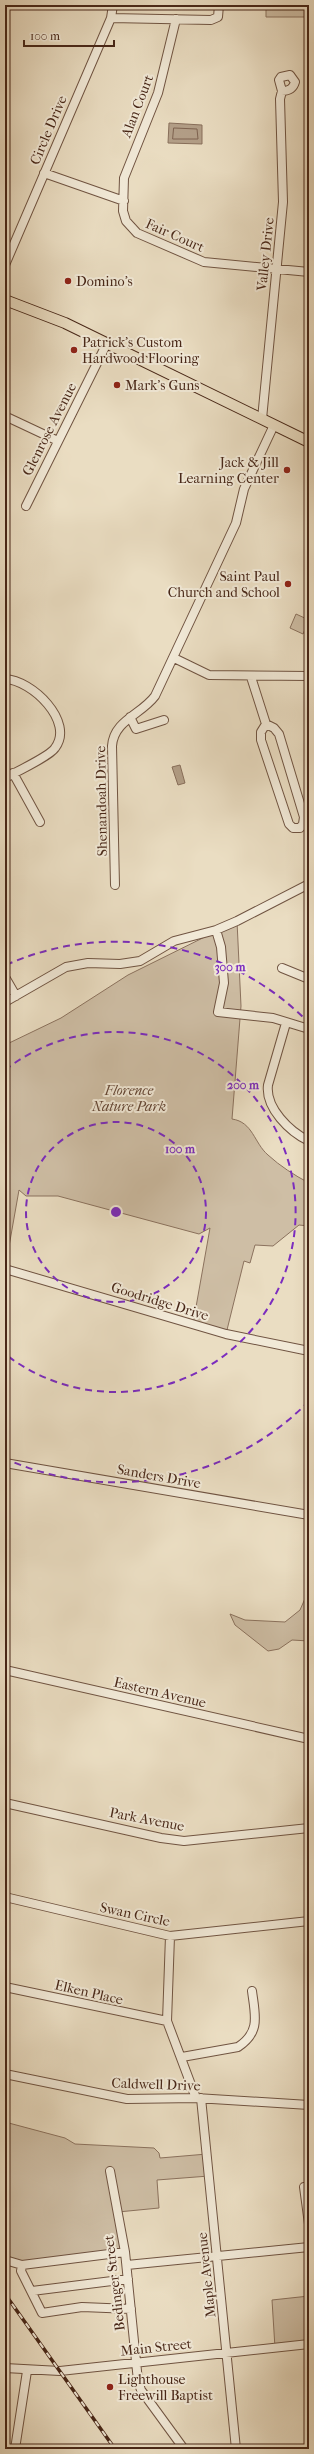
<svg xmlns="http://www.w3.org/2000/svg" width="314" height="2454" viewBox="0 0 314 2454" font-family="'IM FELL French Canon',serif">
<rect width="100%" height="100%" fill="#eaddc2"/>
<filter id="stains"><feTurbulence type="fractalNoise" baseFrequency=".005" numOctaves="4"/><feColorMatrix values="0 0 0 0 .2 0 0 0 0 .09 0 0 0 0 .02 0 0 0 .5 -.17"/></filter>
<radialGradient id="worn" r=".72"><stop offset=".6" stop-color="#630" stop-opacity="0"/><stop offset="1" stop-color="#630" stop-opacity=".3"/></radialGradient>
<path fill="#cebea5" stroke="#8b725e" d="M 266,5 L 309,5 L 309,17 L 266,17 Z
M 296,614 L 309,620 L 303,634 L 290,628 Z
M 237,921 L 241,1006 L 232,1119 C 253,1122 254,1143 268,1155 C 280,1166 294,1175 309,1183 L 309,1226 L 299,1225 L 273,1246 L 255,1245 L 250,1263 L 244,1261 L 226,1334 L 193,1324 L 210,1228 L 199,1234 L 58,1196 L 26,1196 L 19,1190 L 5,1269 L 5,1207 L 9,1182 L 5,1179 L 5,1045 L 61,1018 L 128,975 Z
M 307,1594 L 309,1594 L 309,1641 L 292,1640 L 279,1649 L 268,1651 L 235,1625 L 230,1614 L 245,1620 L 285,1622 L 300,1610 Z
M 5,2122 L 65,2138 L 75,2144 L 154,2148 L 159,2153 L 160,2158 L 207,2154 L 209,2176 L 157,2180 L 159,2208 L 118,2212 L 125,2252 L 5,2263 Z
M 309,2296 L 309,2344 L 275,2348 L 272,2300 Z"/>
<path fill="#b39f88" stroke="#886f5b" d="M 169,123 L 202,125 L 202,144 L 168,143 Z
M 180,765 L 185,783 L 178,785 L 172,767 Z"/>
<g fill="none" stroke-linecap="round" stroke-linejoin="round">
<path stroke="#7e6350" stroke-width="1" d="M 174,128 L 197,129 L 198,139 L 173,139 Z"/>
<g stroke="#705442" stroke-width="10">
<path id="minor" d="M 111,18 L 211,20 L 218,17 L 219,5
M 176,19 L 158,93 L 124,178 L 123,211 L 126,221 L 137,233 L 204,262 L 309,272
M 44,173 L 124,201
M 5,265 L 111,18 L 113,5
M 9,418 L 58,441
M 262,419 L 283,202 L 280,99 L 282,91 C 289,91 293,89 295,82 L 290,75 L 281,77 L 279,80 L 282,91
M 26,506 L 107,343
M 174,658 L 209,675 L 309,676
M 251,677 L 266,724 L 261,732 L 261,740 L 289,824 L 293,828 L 300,828 L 303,824 L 304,817 L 279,734 L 274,728 L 266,724
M 5,679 C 32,680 75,722 55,748 C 50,756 16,772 5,778
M 130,717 L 136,729 L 164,720
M 13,773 L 40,822
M 115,885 L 112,746 C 114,720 141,715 155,696 L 236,523 L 244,489 L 274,425
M 216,930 L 221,947 L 224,983 L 218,1012 L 273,1018 L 309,1029
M 282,968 L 309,979
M 5,977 L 16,996
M 5,1002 L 66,967 L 88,963 L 120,964 L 140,961 L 174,941 L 216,930 L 237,921 L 309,884
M 286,1023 L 268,1085 C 265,1108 290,1132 309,1141
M 5,1269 L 226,1334 L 309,1351
M 5,1463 L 309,1515
M 5,1670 L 309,1739
M 5,1803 L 161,1838 L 184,1841 L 309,1828
M 5,1897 L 170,1936 L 309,1921
M 170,1936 L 167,2021 L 196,2098
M 5,1987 L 167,2021
M 182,2057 L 238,2047 C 261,2032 255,2015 252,1991
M 5,2074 L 127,2099 L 196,2098 L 309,2105
M 201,2098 L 236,2449
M 110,2171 L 125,2252 L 138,2381 L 141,2390 L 184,2449
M 304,2187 L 309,2224
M 5,2260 L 22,2265 L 125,2252
M 22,2265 L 21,2271 L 42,2313 L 82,2307 L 131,2309
M 127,2265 L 309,2247
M 32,2291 L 128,2279
M 5,2368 L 60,2371 L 309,2344
M 15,2449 L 27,2371"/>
</g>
<g stroke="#482718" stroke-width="12">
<path id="major" d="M 5,300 L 65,323 L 309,442"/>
</g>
<use href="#minor" stroke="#f1e9d7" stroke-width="8"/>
<use href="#major" stroke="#eaddc2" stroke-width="10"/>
<g stroke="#482718" stroke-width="3.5">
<path id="rail" d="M 5,2294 L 115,2449"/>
</g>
<use href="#rail" stroke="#f1e9d7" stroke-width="2" stroke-dasharray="6" stroke-linecap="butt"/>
</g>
<g fill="none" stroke="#7b2cbf" stroke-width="2" stroke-dasharray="7 5">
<circle cx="116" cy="1212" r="90"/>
<path d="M5 1070A180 180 0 1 1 5 1354"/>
<path d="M309 1401A270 270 0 0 1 6 1459M6 965A270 270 0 0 1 309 1023"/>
</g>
<g fill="#8f2418" stroke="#f1e9d7" stroke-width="1.5">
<circle cx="68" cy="281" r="4"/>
<circle cx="74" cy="350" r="4"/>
<circle cx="117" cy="385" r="4"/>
<circle cx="287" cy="470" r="4"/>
<circle cx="288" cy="584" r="4"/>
<circle cx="110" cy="2387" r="4"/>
</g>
<g text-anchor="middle" stroke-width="4" stroke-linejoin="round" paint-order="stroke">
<g font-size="14" fill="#482718" stroke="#f1e9d7">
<text transform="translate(137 106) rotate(-69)" y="5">Alan Court</text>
<text transform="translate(48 130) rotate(-67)" y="5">Circle Drive</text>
<text transform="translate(175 235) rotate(24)" y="5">Fair Court</text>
<text transform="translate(265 254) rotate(-84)" y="5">Valley Drive</text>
<text transform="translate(49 429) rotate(-63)" y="5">Glenrose Avenue</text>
<text transform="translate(101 801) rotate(-91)" y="5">Shenandoah Drive</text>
<text transform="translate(160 1301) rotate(17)" y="5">Goodridge Drive</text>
<text transform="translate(159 1476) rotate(10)" y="5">Sanders Drive</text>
<text transform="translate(160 1692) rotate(13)" y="5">Eastern Avenue</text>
<text transform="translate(147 1819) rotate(11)" y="5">Park Avenue</text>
<text transform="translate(135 1914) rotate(12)" y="5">Swan Circle</text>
<text transform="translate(89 1992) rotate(13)" y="5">Elken Place</text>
<text transform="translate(156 2084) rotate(2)" y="5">Caldwell Drive</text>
<text transform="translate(206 2275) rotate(-96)" y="5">Maple Avenue</text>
<text transform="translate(114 2283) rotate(-97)" y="5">Bedinger Street</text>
<text transform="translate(156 2347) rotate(-6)" y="5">Main Street</text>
</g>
<g font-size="14" fill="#482718" stroke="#f1e9d7" text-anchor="start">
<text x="76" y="286">Domino's</text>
<text x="82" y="347">Patrick’s Custom<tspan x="82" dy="16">Hardwood Flooring</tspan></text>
<text x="125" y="390">Mark’s Guns</text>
<text x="279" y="467" text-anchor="end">Jack &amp; Jill<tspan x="279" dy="16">Learning Center</tspan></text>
<text x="280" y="581" text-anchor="end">Saint Paul<tspan x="280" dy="16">Church and School</tspan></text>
<text x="118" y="2384">Lighthouse<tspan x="118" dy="16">Freewill Baptist</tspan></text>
</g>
<g font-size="14" font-style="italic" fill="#634534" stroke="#f1e9d7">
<text x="129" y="1095">Florence<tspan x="129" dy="16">Nature Park</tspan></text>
</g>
</g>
<circle cx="116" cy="1212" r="6" fill="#7b2cbf" stroke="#f1e9d7" stroke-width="2"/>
<g font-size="12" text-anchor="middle" font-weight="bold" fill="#7b2cbf" stroke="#f1e9d7" stroke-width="4" stroke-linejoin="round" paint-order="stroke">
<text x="230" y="971">300 m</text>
<text x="243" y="1089">200 m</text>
<text x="180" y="1153">100 m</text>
</g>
<rect width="314" height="2454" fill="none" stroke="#eaddc2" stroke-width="20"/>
<rect x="6" y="6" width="302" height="2442" fill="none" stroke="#482718" stroke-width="2"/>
<rect x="10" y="10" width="294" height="2434" fill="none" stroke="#482718"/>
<path d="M24 40v6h90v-6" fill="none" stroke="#482718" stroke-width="2"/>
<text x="30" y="40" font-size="12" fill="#482718" stroke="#f1e9d7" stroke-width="3" paint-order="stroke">100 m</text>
<rect width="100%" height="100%" filter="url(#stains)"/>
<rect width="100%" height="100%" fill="url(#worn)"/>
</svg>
